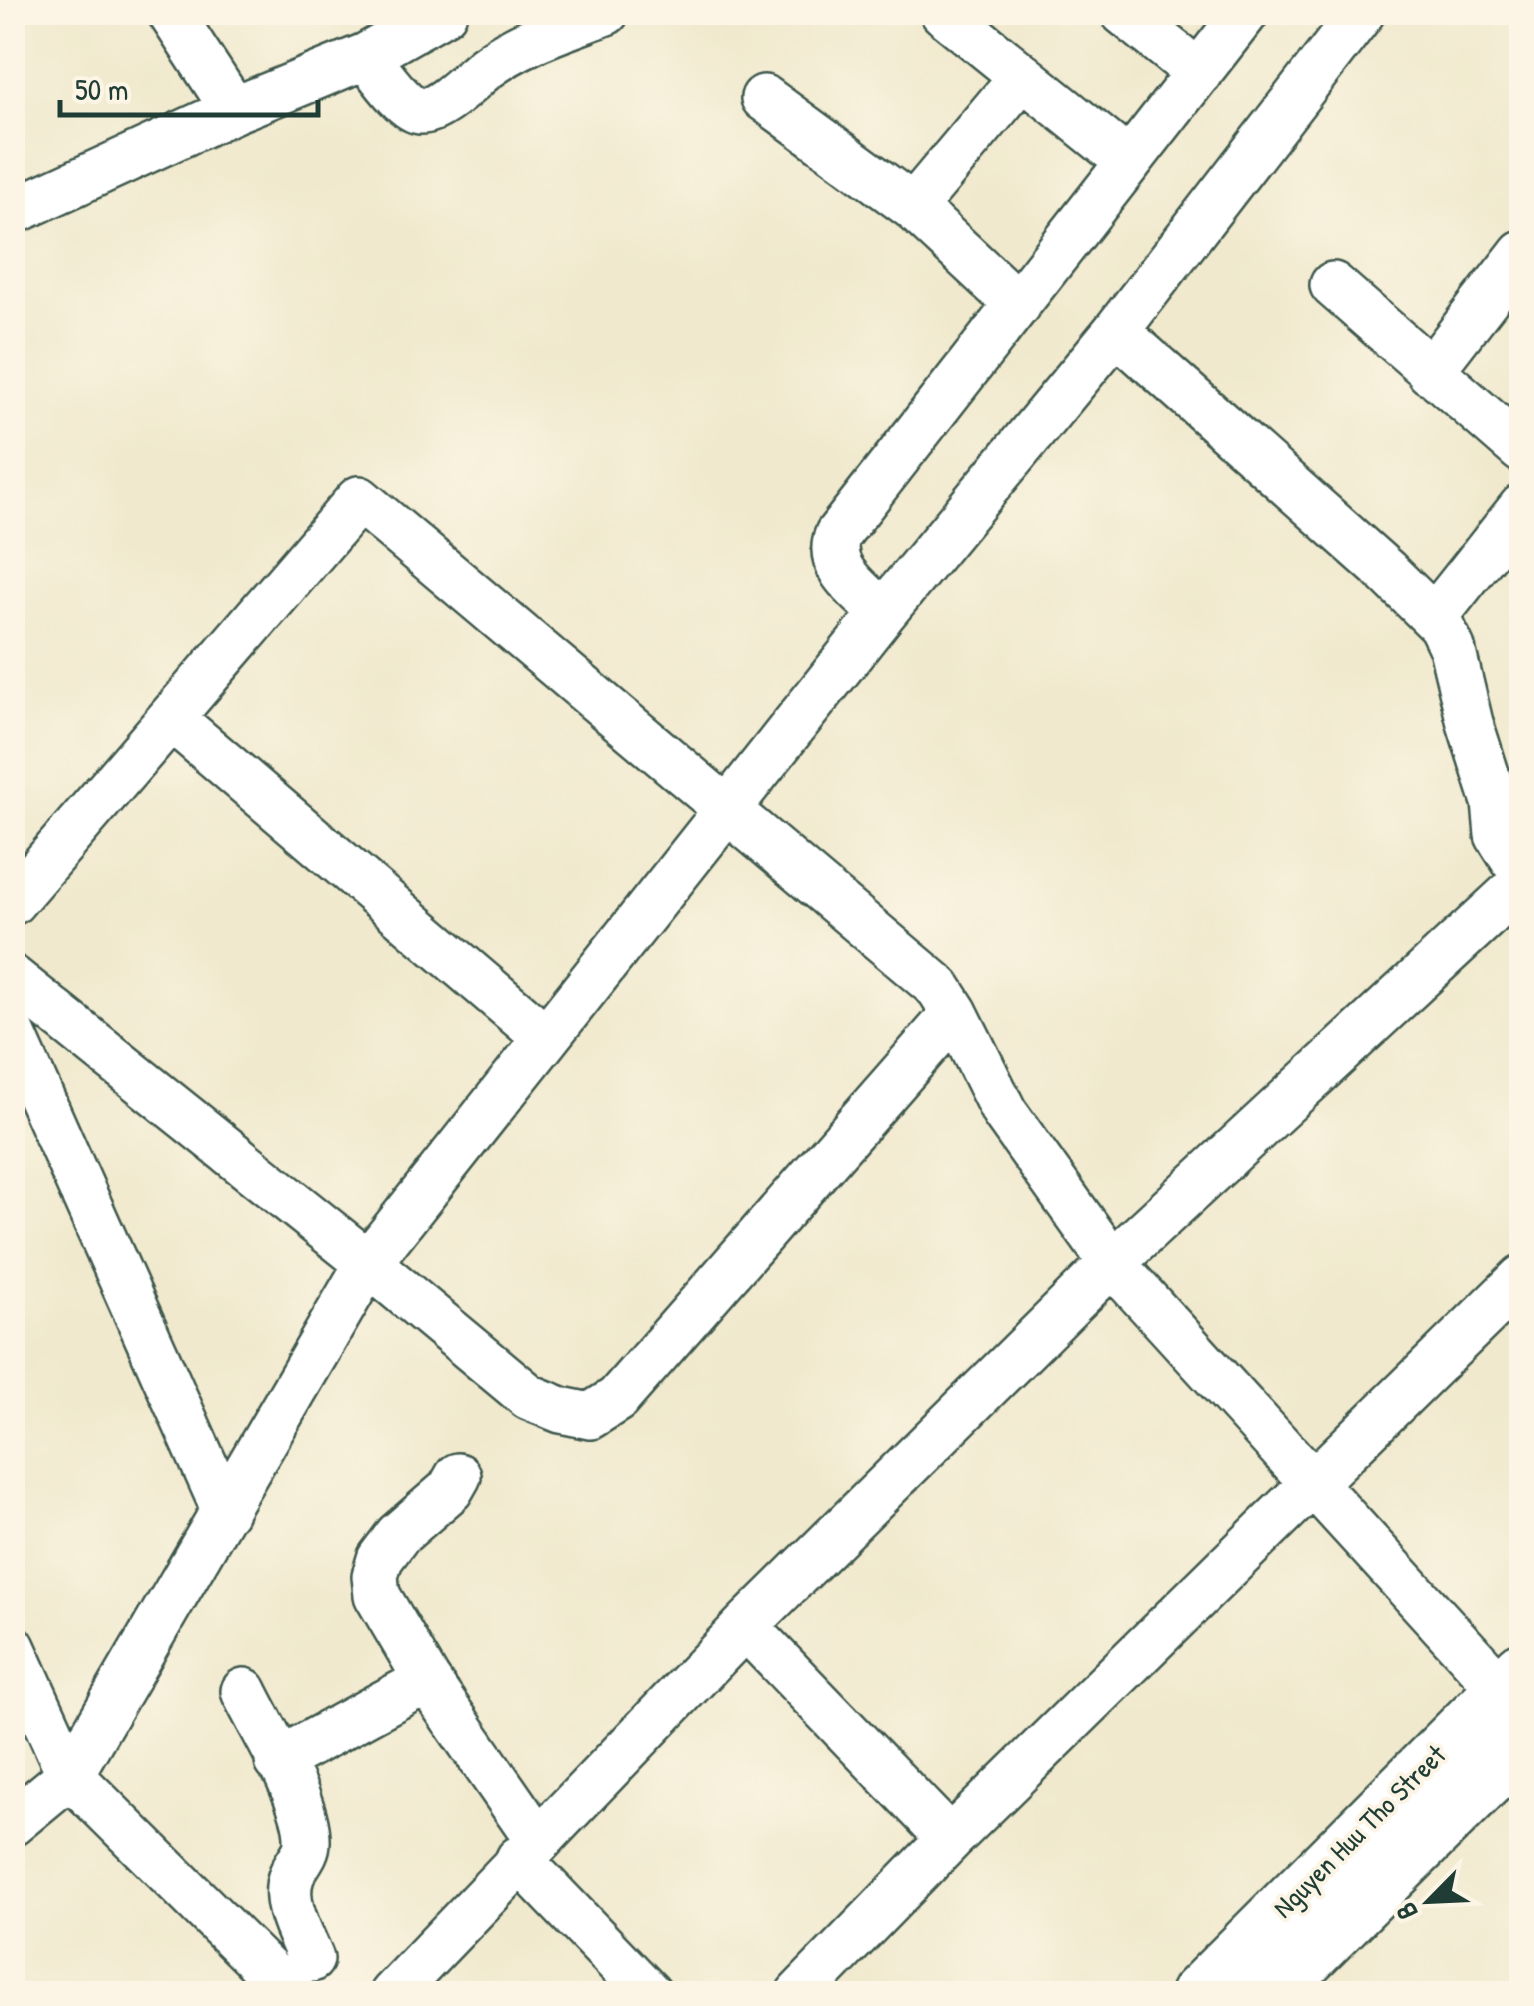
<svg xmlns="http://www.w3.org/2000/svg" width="1534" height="2006" viewBox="0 0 1534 2006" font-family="'Patrick Hand',sans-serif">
<rect width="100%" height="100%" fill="#fcf5e5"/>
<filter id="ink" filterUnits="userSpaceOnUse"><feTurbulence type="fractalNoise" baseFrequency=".01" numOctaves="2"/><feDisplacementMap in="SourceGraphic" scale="20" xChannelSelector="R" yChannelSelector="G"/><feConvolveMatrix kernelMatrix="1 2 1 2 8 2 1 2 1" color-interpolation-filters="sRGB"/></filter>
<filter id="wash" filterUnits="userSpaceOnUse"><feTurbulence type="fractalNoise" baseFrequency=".0048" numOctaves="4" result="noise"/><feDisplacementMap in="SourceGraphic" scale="40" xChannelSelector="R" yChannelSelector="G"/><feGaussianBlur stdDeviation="2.25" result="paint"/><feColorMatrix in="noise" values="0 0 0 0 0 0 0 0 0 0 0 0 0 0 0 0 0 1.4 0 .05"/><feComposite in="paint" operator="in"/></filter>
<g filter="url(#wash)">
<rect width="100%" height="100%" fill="#f0e9cd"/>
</g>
<g filter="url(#ink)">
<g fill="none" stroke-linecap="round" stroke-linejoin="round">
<g stroke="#3e574b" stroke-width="50">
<path id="minor" d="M 170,12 L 234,110
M 943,12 L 1129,162
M 1123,12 L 1199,73
M 366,56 C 377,69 404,110 420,111 C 439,113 470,80 485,68 C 521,41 564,28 606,12
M 764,98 L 913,207 L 1018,305
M 913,207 L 1022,77
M 12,212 L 234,110 L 366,56 L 444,12
M 1333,285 L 1522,450
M 1116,331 L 1387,572 L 1441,625 L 1452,648 L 1470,723 L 1495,802 L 1498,835 L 1522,873
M 1430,372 L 1522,253
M 883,613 C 862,592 824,568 838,534 L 1246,12
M 1434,618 L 1522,507
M 171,718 L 546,1038
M 12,902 L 359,499 L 939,988 L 955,1013 L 1004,1112 L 1112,1263 L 1501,1689
M 12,978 L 368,1263 L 529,1397 L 561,1410 L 590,1416 L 617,1399 L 955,1013
M 12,1033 L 225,1511
M 458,1476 L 450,1490 L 398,1535 L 380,1559 L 375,1576 L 377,1595 L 427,1680 L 537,1839
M 745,1626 L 950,1839
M 12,1647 L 70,1775 L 291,1994
M 244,1691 C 262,1729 309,1802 307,1842 C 307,1855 295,1864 291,1877 C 282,1904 301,1934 311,1959
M 278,1761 L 427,1680
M 12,1823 L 70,1775 L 368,1263 L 883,613 L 1116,331 L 1362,12
M 519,1859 L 649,1994
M 392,1994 L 745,1626 L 1112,1263 L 1522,883
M 799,1994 L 950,1839 L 1522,1278"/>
</g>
<g stroke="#3e574b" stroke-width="60">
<path id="highway" d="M 1198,1994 L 1522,1670
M 1271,1994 L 1522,1745"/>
</g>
<use href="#minor" stroke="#fff" stroke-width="45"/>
<use href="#highway" stroke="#fff" stroke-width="55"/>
</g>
</g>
<g text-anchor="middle" stroke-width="8" stroke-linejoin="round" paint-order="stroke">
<g font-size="28" fill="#1f3d34" stroke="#fcf5e5">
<text transform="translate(1359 1831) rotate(-45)" y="10">Nguyen Huu Tho Street</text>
</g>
</g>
<rect width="1534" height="2006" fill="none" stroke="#fcf5e5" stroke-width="50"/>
<g transform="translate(1429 1901) rotate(246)" stroke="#fcf5e5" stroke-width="8" paint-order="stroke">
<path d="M0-8L18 38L0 25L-18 38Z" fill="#1f3d34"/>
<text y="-15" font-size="28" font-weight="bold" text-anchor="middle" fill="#1f3d34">B</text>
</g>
<path d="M60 100v15h258v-15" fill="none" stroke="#1f3d34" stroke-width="5"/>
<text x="75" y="100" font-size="30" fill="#1f3d34" stroke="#fcf5e5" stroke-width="8" paint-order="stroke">50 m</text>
</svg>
